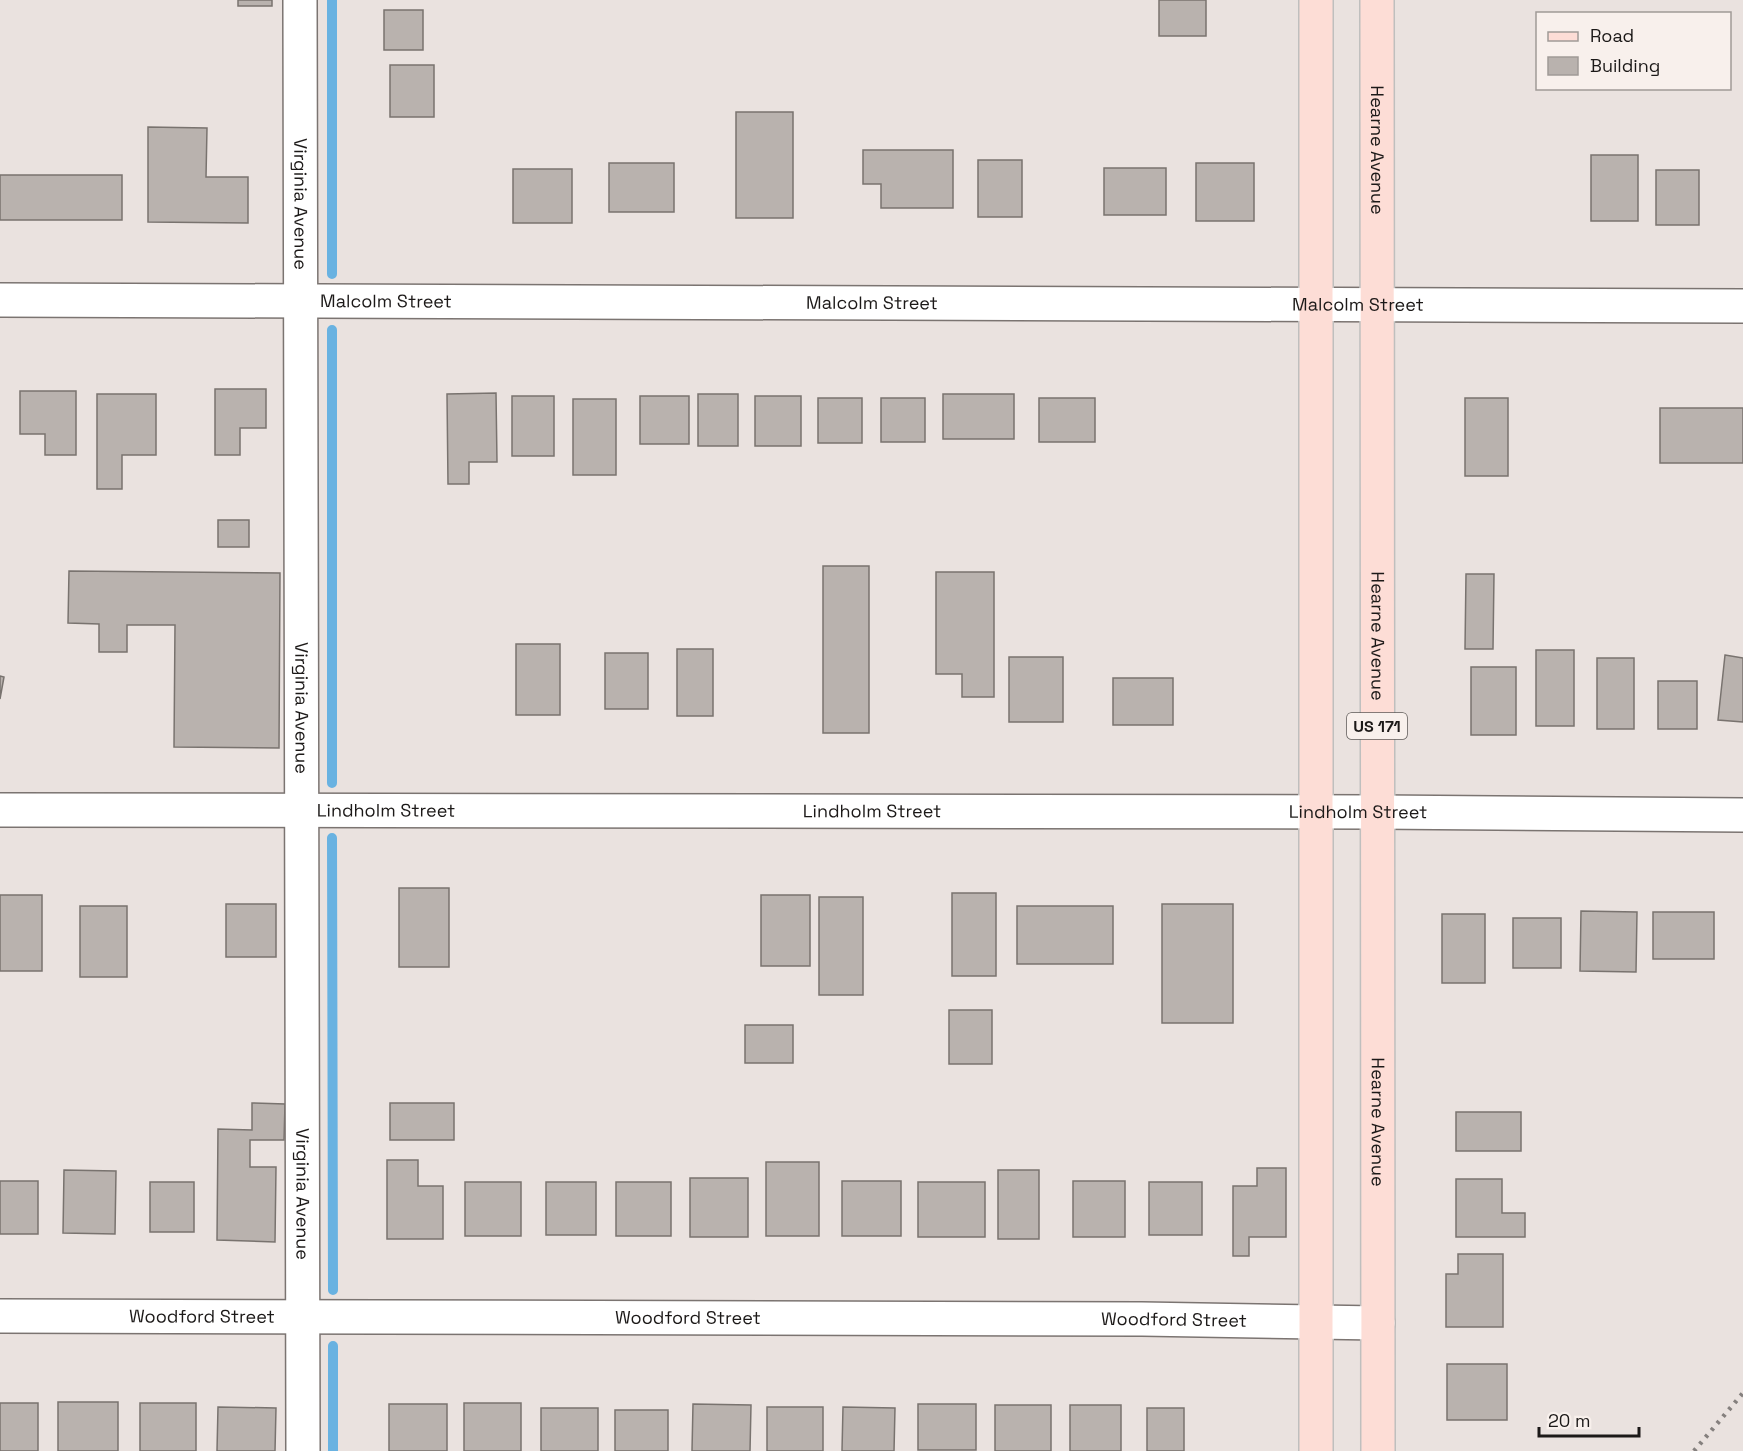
<svg xmlns="http://www.w3.org/2000/svg" width="1743" height="1451" viewBox="0 0 1743 1451" font-family="'Space Grotesk',sans-serif">
<rect width="100%" height="100%" fill="#eae2df"/>
<g fill="none" stroke-linecap="round" stroke-linejoin="round">
<path stroke="#69b2e1" stroke-width="10" d="M 332,0 L 332,274
M 332,330 L 332,783
M 332,838 L 333,1290
M 333,1346 L 333,1451"/>
</g>
<path fill="#b9b2ae" stroke="#79736f" stroke-width="1.5" d="M 238,0 L 272,0 L 272,6 L 238,6 Z
M 1159,0 L 1206,0 L 1206,36 L 1159,36 Z
M 384,10 L 423,10 L 423,50 L 384,50 Z
M 390,65 L 434,65 L 434,117 L 390,117 Z
M 736,112 L 793,112 L 793,218 L 736,218 Z
M 148,127 L 207,128 L 206,177 L 248,177 L 248,223 L 148,222 Z
M 863,150 L 953,150 L 953,208 L 881,208 L 881,184 L 863,184 Z
M 1591,155 L 1638,155 L 1638,221 L 1591,221 Z
M 978,160 L 1022,160 L 1022,217 L 978,217 Z
M 609,163 L 674,163 L 674,212 L 609,212 Z
M 1196,163 L 1254,163 L 1254,221 L 1196,221 Z
M 1104,168 L 1166,168 L 1166,215 L 1104,215 Z
M 513,169 L 572,169 L 572,223 L 513,223 Z
M 1656,170 L 1699,170 L 1699,225 L 1656,225 Z
M 0,175 L 122,175 L 122,220 L 0,220 Z
M 215,389 L 266,389 L 266,428 L 240,428 L 240,455 L 215,455 Z
M 20,391 L 76,391 L 76,455 L 45,455 L 45,434 L 20,434 Z
M 496,393 L 497,462 L 469,462 L 469,484 L 448,484 L 447,394 Z
M 97,394 L 156,394 L 156,455 L 122,455 L 122,489 L 97,489 Z
M 698,394 L 738,394 L 738,446 L 698,446 Z
M 943,394 L 1014,394 L 1014,439 L 943,439 Z
M 512,396 L 554,396 L 554,456 L 512,456 Z
M 640,396 L 689,396 L 689,444 L 640,444 Z
M 755,396 L 801,396 L 801,446 L 755,446 Z
M 818,398 L 862,398 L 862,443 L 818,443 Z
M 881,398 L 925,398 L 925,442 L 881,442 Z
M 1039,398 L 1095,398 L 1095,442 L 1039,442 Z
M 1465,398 L 1508,398 L 1508,476 L 1465,476 Z
M 573,399 L 616,399 L 616,475 L 573,475 Z
M 1660,408 L 1743,408 L 1743,463 L 1660,463 Z
M 218,520 L 249,520 L 249,547 L 218,547 Z
M 823,566 L 869,566 L 869,733 L 823,733 Z
M 69,571 L 280,573 L 279,748 L 174,747 L 175,625 L 127,625 L 127,652 L 99,652 L 99,624 L 68,623 Z
M 936,572 L 994,572 L 994,697 L 962,697 L 962,674 L 936,674 Z
M 1466,574 L 1494,574 L 1493,649 L 1465,649 Z
M 516,644 L 560,644 L 560,715 L 516,715 Z
M 677,649 L 713,649 L 713,716 L 677,716 Z
M 1536,650 L 1574,650 L 1574,726 L 1536,726 Z
M 605,653 L 648,653 L 648,709 L 605,709 Z
M 1725,655 L 1743,658 L 1743,722 L 1718,720 Z
M 1009,657 L 1063,657 L 1063,722 L 1009,722 Z
M 1597,658 L 1634,658 L 1634,729 L 1597,729 Z
M 1471,667 L 1516,667 L 1516,735 L 1471,735 Z
M 0,676 L 4,677 L 0,699 Z
M 1113,678 L 1173,678 L 1173,725 L 1113,725 Z
M 1658,681 L 1697,681 L 1697,729 L 1658,729 Z
M 399,888 L 449,888 L 449,967 L 399,967 Z
M 952,893 L 996,893 L 996,976 L 952,976 Z
M 0,895 L 42,895 L 42,971 L 0,971 Z
M 761,895 L 810,895 L 810,966 L 761,966 Z
M 819,897 L 863,897 L 863,995 L 819,995 Z
M 226,904 L 276,904 L 276,957 L 226,957 Z
M 1162,904 L 1233,904 L 1233,1023 L 1162,1023 Z
M 80,906 L 127,906 L 127,977 L 80,977 Z
M 1017,906 L 1113,906 L 1113,964 L 1017,964 Z
M 1581,911 L 1637,912 L 1636,972 L 1580,971 Z
M 1653,912 L 1714,912 L 1714,959 L 1653,959 Z
M 1442,914 L 1485,914 L 1485,983 L 1442,983 Z
M 1513,918 L 1561,918 L 1561,968 L 1513,968 Z
M 949,1010 L 992,1010 L 992,1064 L 949,1064 Z
M 745,1025 L 793,1025 L 793,1063 L 745,1063 Z
M 252,1103 L 285,1104 L 284,1140 L 250,1140 L 250,1167 L 276,1167 L 275,1242 L 217,1240 L 218,1129 L 252,1130 Z
M 390,1103 L 454,1103 L 454,1140 L 390,1140 Z
M 1456,1112 L 1521,1112 L 1521,1151 L 1456,1151 Z
M 387,1160 L 418,1160 L 418,1186 L 443,1186 L 443,1239 L 387,1239 Z
M 766,1162 L 819,1162 L 819,1236 L 766,1236 Z
M 1257,1168 L 1286,1168 L 1286,1237 L 1249,1237 L 1249,1256 L 1233,1256 L 1233,1186 L 1257,1186 Z
M 64,1170 L 116,1171 L 115,1234 L 63,1233 Z
M 998,1170 L 1039,1170 L 1039,1239 L 998,1239 Z
M 690,1178 L 748,1178 L 748,1237 L 690,1237 Z
M 1456,1179 L 1502,1179 L 1502,1213 L 1525,1213 L 1525,1237 L 1456,1237 Z
M 0,1181 L 38,1181 L 38,1234 L 0,1234 Z
M 842,1181 L 901,1181 L 901,1236 L 842,1236 Z
M 1073,1181 L 1125,1181 L 1125,1237 L 1073,1237 Z
M 150,1182 L 194,1182 L 194,1232 L 150,1232 Z
M 465,1182 L 521,1182 L 521,1236 L 465,1236 Z
M 546,1182 L 596,1182 L 596,1235 L 546,1235 Z
M 616,1182 L 671,1182 L 671,1236 L 616,1236 Z
M 918,1182 L 985,1182 L 985,1237 L 918,1237 Z
M 1149,1182 L 1202,1182 L 1202,1235 L 1149,1235 Z
M 1458,1254 L 1503,1254 L 1503,1327 L 1446,1327 L 1446,1274 L 1458,1274 Z
M 1447,1364 L 1507,1364 L 1507,1420 L 1447,1420 Z
M 58,1402 L 118,1402 L 118,1451 L 58,1451 Z
M 0,1403 L 38,1403 L 38,1451 L 0,1451 Z
M 140,1403 L 196,1403 L 196,1451 L 140,1451 Z
M 464,1403 L 521,1403 L 521,1451 L 464,1451 Z
M 389,1404 L 447,1404 L 447,1451 L 389,1451 Z
M 693,1404 L 751,1405 L 750,1451 L 692,1451 Z
M 918,1404 L 976,1404 L 976,1450 L 918,1450 Z
M 995,1405 L 1051,1405 L 1051,1451 L 995,1451 Z
M 1070,1405 L 1121,1405 L 1121,1451 L 1070,1451 Z
M 218,1407 L 276,1408 L 275,1451 L 217,1451 Z
M 767,1407 L 823,1407 L 823,1451 L 767,1451 Z
M 843,1407 L 895,1408 L 894,1451 L 842,1451 Z
M 541,1408 L 598,1408 L 598,1451 L 541,1451 Z
M 1147,1408 L 1184,1408 L 1184,1451 L 1147,1451 Z
M 615,1410 L 668,1410 L 668,1451 L 615,1451 Z"/>
<g fill="none" stroke-linecap="round" stroke-linejoin="round">
<g stroke="#7b7471" stroke-width="36">
<g id="minor">
<path id="s1" d="M 300,0 L 303,1451"/>
<path id="s2" d="M 0,300 L 1743,306"/>
<path id="s3" d="M 0,810 L 1377,812 L 1743,815"/>
<path id="s4" d="M 0,1316 L 1142,1319 L 1378,1323"/>
</g>
</g>
<g stroke="#bfbfbe" stroke-width="36">
<g id="primary">
<path d="M 1316,0 L 1316,1451"/>
<path id="s5" d="M 1377,0 L 1378,1451"/>
</g>
</g>
<use href="#minor" stroke="#fff" stroke-width="33"/>
<use href="#primary" stroke="#fdddd6" stroke-width="33"/>
<path stroke="#85807e" stroke-width="4.5" stroke-dasharray="3 6" stroke-linecap="butt" d="M 1694,1451 L 1743,1393"/>
</g>
<g text-anchor="middle" stroke-width="4.5" stroke-linejoin="round" paint-order="stroke">
<rect fill="#f8f0ec" stroke="#5e5a58" stroke-width="1.5" x="1347" y="713" width="60" height="26" rx="4.5"/>
<g font-size="16" font-weight="bold" fill="#1c1918">
<text x="1377" y="732">US 171</text>
</g>
<g font-size="18" fill="#1c1918" stroke="#f8f0ec">
<text dy="6" stroke="none"><textPath href="#s5" startOffset="150">Hearne Avenue</textPath></text>
<text dy="6" stroke="none"><textPath href="#s1" startOffset="204">Virginia Avenue</textPath></text>
<text dy="6" stroke="none"><textPath href="#s2" startOffset="386">Malcolm Street</textPath></text>
<text dy="6" stroke="none"><textPath href="#s2" startOffset="872">Malcolm Street</textPath></text>
<text dy="6" stroke="none"><textPath href="#s2" startOffset="1358">Malcolm Street</textPath></text>
<text dy="6" stroke="none"><textPath href="#s5" startOffset="636">Hearne Avenue</textPath></text>
<text dy="6" stroke="none"><textPath href="#s1" startOffset="708">Virginia Avenue</textPath></text>
<text dy="6" stroke="none"><textPath href="#s3" startOffset="386">Lindholm Street</textPath></text>
<text dy="6" stroke="none"><textPath href="#s3" startOffset="872">Lindholm Street</textPath></text>
<text dy="6" stroke="none"><textPath href="#s3" startOffset="1358">Lindholm Street</textPath></text>
<text dy="6" stroke="none"><textPath href="#s5" startOffset="1122">Hearne Avenue</textPath></text>
<text dy="6" stroke="none"><textPath href="#s1" startOffset="1194">Virginia Avenue</textPath></text>
<text dy="6" stroke="none"><textPath href="#s4" startOffset="202">Woodford Street</textPath></text>
<text dy="6" stroke="none"><textPath href="#s4" startOffset="688">Woodford Street</textPath></text>
<text dy="6" stroke="none"><textPath href="#s4" startOffset="1174">Woodford Street</textPath></text>
</g>
</g>
<rect x="1536" y="12" width="195" height="78" fill="#f8f0ec" stroke="#a09a97" stroke-width="1.5"/>
<rect x="1548" y="32" width="30" height="9" fill="#fdddd6" stroke="#a09a97" stroke-width="1.5"/>
<text x="1590" y="42" font-size="18" fill="#1c1918">Road</text>
<rect x="1548" y="57" width="30" height="18" fill="#b9b2ae" stroke="#a09a97" stroke-width="1.5"/>
<text x="1590" y="72" font-size="18" fill="#1c1918">Building</text>
<path d="M1539 1427v9h100v-9" fill="none" stroke="#1c1918" stroke-width="3"/>
<text x="1548" y="1427" font-size="18" fill="#1c1918" stroke="#f8f0ec" stroke-width="4.5" paint-order="stroke">20 m</text>
</svg>
